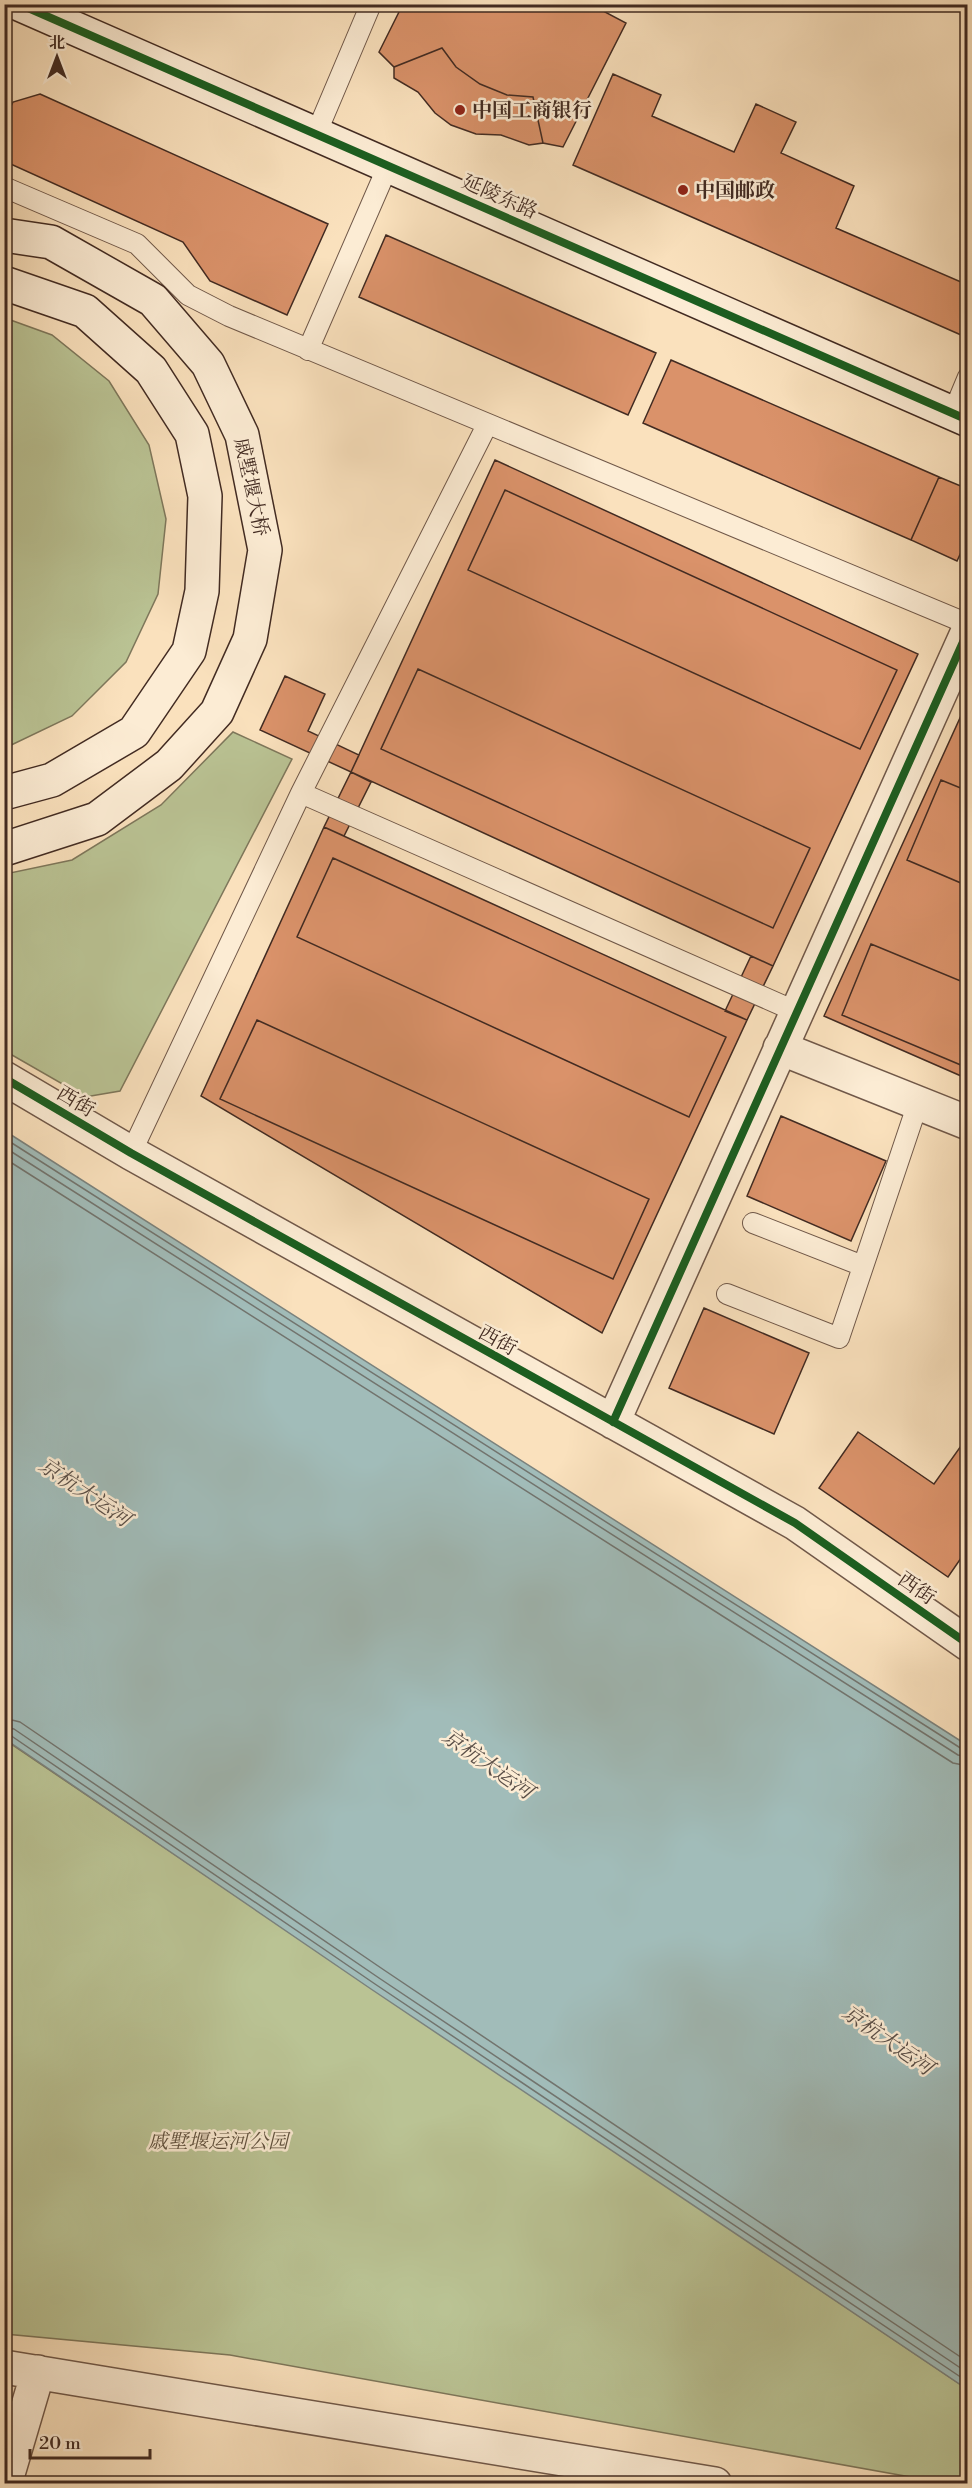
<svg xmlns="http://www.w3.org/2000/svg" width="972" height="2488" viewBox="0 0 972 2488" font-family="'Libre Bodoni','Noto Serif SC',serif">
<rect width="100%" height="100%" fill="#fae1bd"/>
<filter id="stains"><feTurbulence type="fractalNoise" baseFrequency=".00333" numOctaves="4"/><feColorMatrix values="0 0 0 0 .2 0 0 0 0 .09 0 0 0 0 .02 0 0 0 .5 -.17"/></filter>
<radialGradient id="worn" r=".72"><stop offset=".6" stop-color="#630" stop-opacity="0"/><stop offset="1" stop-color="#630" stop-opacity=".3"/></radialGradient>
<path fill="#bac394" stroke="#7e775b" stroke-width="1.5" d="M 5,318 L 52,335 L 109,381 L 149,445 L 166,519 L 158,594 L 126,662 L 72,716 L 5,748 Z
M 233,732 L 292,759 L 120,1091 L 85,1097 L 5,1051 L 5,874 L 72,860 L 161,805 Z
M 5,1740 L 967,2389 L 967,2483 L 944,2483 L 230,2355 L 5,2334 Z"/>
<path fill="#a1bcb9" stroke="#7b827d" stroke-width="1.5" d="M 5,1131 L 967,1745 L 967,2389 L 371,1989 L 5,1739 Z"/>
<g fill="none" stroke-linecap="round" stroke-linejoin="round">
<path stroke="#72746e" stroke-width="1.5" d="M 4,1138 L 962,1749 L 968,1750
M 4,1147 L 958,1755 L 968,1757
M 4,1158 L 953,1763 L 968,1766
M 4,1718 L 20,1722 L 384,1970 L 968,2362
M 4,1727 L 14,1729 L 379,1978 L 968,2373
M 4,1734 L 10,1735 L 375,1984 L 968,2382"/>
</g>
<path fill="#da926a" stroke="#422b22" stroke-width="1.5" d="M 403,4 L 590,4 L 626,23 L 563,147 L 543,143 L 533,97 L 507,95 L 480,84 L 456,67 L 442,48 L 394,67 L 379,52 Z
M 442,48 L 456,67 L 480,84 L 507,95 L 533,97 L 543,143 L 529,145 L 501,135 L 476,134 L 451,125 L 435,113 L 418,92 L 394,78 L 394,67 Z
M 613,74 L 661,95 L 652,116 L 734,152 L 756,104 L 796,122 L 781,153 L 854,186 L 836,228 L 968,285 L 968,338 L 573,165 Z
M 40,94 L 328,224 L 287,315 L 210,281 L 183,242 L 4,161 L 4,121 L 13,102 Z
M 386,235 L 656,353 L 628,415 L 359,297 Z
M 671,360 L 939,477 L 911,540 L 643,423 Z
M 495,460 L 918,654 L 773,966 L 351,772 Z
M 939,477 L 968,489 L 968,537 L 957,561 L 911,540 Z
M 505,490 L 897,670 L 860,749 L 468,570 Z
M 418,669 L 810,848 L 773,928 L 381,749 Z
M 285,676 L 325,694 L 308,731 L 359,755 L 351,772 L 260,730 Z
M 965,707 L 968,708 L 968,1079 L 824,1016 Z
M 351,772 L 371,782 L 344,836 L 324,827 Z
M 941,780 L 968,791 L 968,886 L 907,860 Z
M 324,827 L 747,1020 L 602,1333 L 201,1096 Z
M 333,858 L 726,1037 L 689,1117 L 297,937 Z
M 871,944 L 968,984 L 968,1068 L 842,1015 Z
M 751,956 L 773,966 L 747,1020 L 725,1011 Z
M 257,1020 L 649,1199 L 613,1279 L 220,1099 Z
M 781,1116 L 886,1161 L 851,1241 L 747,1196 Z
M 704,1308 L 809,1353 L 774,1434 L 669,1388 Z
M 858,1432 L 934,1484 L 968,1436 L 968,1548 L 948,1577 L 819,1488 Z"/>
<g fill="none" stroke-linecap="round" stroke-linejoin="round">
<g stroke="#705849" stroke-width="22">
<path id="service" d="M 316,134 L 371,4
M 4,187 L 137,244 L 188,295 L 229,316 L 968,624
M 308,350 L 388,166
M 953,413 L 968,377
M 301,793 L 797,1012
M 131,1153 L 301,793 L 487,425
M 753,1223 L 863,1266
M 727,1294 L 839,1338 L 918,1103"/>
</g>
<g stroke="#705849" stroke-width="36">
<path id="minor" d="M 780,1048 L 968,1123
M 4,1078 L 131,1153 L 795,1523 L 968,1644
M 613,1422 L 968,631
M 4,2367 L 715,2484
M 5,2484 L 38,2372"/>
</g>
<g stroke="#422b22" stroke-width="36">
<path id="secondary" d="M 19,4 L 968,420
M 4,235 L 51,242 L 153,300 L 208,364 L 242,435 L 265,550 L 250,639 L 217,712 L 169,765 L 97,819 L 4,849
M 4,283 L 85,311 L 151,370 L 192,434 L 205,496 L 202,591 L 189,651 L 134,732 L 52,780 L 4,793"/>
</g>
<use href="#service" stroke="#fcecd4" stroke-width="20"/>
<use href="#minor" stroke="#fcecd4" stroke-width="33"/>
<use href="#secondary" stroke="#fcecd4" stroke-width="33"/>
<g stroke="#fcecd4" stroke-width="11">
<path id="cycleway" d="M 19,4 L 968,420
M 4,1078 L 131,1153 L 795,1523 L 968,1644
M 613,1422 L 968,631"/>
</g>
<use href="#cycleway" stroke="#1b5e20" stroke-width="8"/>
</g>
<g fill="#8f2418" stroke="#fcecd4" stroke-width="2">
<circle cx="460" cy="110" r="6"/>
<circle cx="683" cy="190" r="6"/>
</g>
<g text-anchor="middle" stroke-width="5" stroke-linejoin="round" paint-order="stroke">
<g font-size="20" font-weight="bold" fill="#422b22" stroke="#fcecd4" text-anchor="start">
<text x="472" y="117">中国工商银行</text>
<text x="695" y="197">中国邮政</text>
</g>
<g font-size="20" fill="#422b22" stroke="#fcecd4">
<text transform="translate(500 196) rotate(24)" y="7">延陵东路</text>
<text transform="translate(252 487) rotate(78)" y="7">戚墅堰大桥</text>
<text transform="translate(76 1101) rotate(31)" y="7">西街</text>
<text transform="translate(498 1340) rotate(29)" y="7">西街</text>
<text transform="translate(917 1588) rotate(35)" y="7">西街</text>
</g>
<g font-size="20" font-style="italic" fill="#60513e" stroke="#fcecd4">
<text x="218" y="2148">戚墅堰运河公园</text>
</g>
<g font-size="21" font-style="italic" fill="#5a4f48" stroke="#fcecd4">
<text transform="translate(85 1492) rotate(34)" y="7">京杭大运河</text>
<text transform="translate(488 1764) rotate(35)" y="7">京杭大运河</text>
<text transform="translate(888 2040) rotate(35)" y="7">京杭大运河</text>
</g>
</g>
<rect width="972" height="2488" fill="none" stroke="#fae1bd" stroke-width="24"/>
<rect x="6" y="6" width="960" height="2476" fill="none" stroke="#422b22" stroke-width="3"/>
<rect x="12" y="12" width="948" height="2464" fill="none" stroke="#422b22" stroke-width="1.5"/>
<g transform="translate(57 57)" stroke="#fcecd4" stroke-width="4.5" paint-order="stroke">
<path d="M0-4.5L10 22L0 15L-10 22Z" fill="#422b22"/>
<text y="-9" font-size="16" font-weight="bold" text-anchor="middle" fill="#422b22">北</text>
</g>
<path d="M30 2449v9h120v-9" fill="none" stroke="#422b22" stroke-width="3"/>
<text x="39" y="2449" font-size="18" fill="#422b22" stroke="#fcecd4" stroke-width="4.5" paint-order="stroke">20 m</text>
<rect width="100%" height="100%" filter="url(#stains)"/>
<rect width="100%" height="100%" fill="url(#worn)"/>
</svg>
